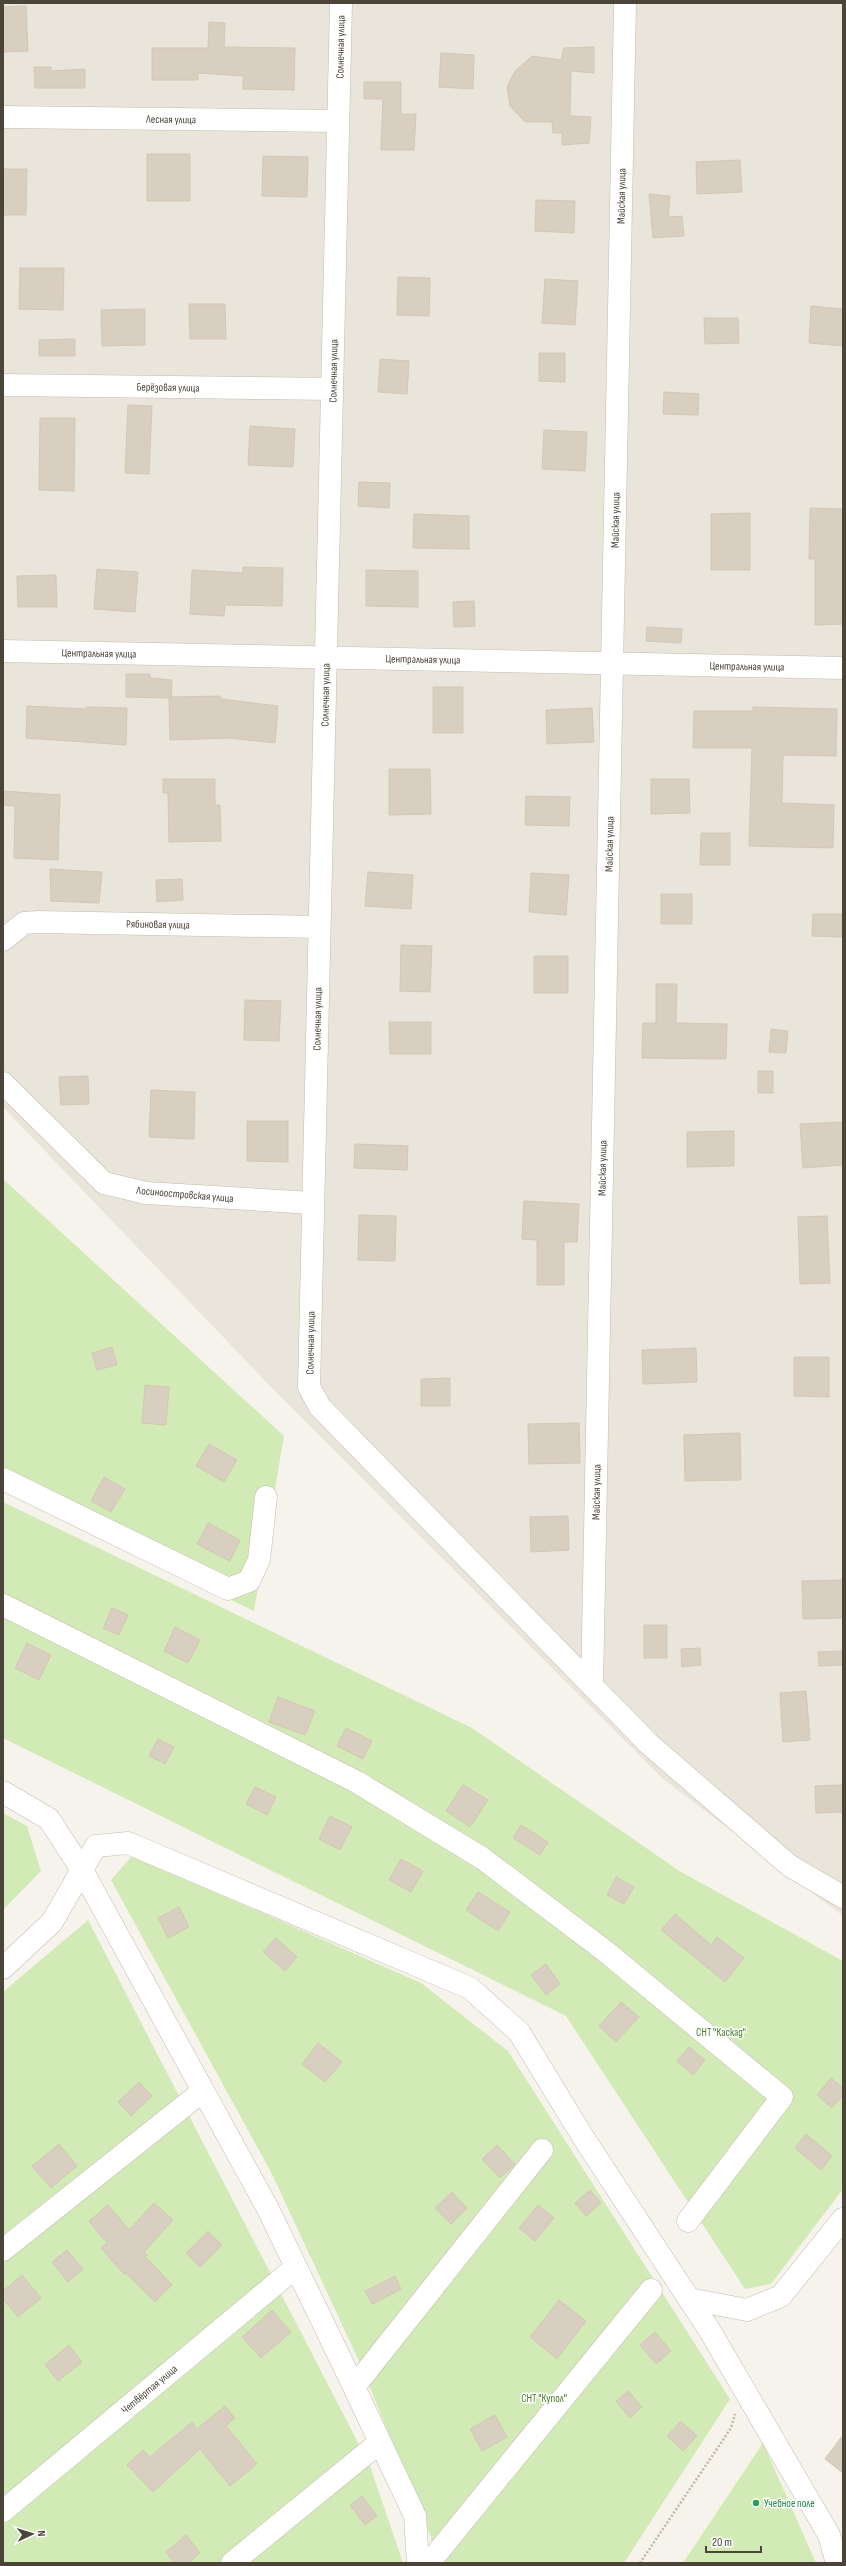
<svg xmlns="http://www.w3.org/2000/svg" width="846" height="2566" viewBox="0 0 846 2566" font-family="'Sofia Sans Condensed',sans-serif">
<rect width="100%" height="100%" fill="#f6f3ec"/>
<path fill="#eae5da" d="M 3,3 L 843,3 L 843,1916 L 662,1778 L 272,1388 L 3,1107 Z"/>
<path fill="#d2eab5" d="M 3,1179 L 284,1436 L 254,1611 L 3,1491 Z
M 3,1502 L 472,1728 L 681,1872 L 843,1961 L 843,2189 L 771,2284 L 745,2289 L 566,2016 L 3,1738 Z
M 3,1813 L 27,1826 L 41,1871 L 3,1910 Z
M 132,1856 L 421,1983 L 508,2051 L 730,2399 L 624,2563 L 433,2563 L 431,2537 L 359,2361 L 272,2174 L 111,1880 Z
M 88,1920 L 370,2466 L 403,2563 L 3,2563 L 3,1992 Z
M 763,2443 L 816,2563 L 683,2563 Z"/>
<path fill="#d8cfc1" stroke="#d3c7b4" d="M 26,6 L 28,51 L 3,52 L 3,7 Z
M 209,22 L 225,23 L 224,47 L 295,48 L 294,90 L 243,89 L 243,76 L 198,73 L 198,80 L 152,80 L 152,48 L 208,48 Z
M 594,47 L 594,73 L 571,71 L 570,116 L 591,117 L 589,143 L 562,145 L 562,133 L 553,133 L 552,122 L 525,122 L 510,106 L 507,87 L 515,71 L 532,56 L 561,60 L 564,48 Z
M 441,53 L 474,55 L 473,89 L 439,87 Z
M 34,67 L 51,67 L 51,71 L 85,69 L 85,88 L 35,88 Z
M 364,82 L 401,82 L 401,114 L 416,114 L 414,150 L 381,150 L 383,99 L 364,99 Z
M 147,154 L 190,154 L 190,201 L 147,201 Z
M 263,156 L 308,157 L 307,197 L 262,196 Z
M 740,160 L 742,192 L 697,194 L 696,162 Z
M 3,169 L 27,169 L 26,215 L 3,215 Z
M 649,194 L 670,196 L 668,217 L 682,216 L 684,236 L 653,238 Z
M 536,200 L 575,201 L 574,233 L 535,231 Z
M 20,268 L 64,268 L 63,310 L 19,309 Z
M 398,277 L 430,278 L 429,316 L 397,315 Z
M 545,279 L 578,281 L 575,325 L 542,323 Z
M 189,304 L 225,304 L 226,339 L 190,339 Z
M 811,306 L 843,309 L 843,346 L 809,343 Z
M 145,309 L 145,345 L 102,346 L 101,310 Z
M 704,318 L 738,318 L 739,343 L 705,344 Z
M 75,339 L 75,356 L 39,356 L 39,340 Z
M 539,353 L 565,353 L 565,382 L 539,381 Z
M 380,359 L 409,361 L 407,394 L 378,392 Z
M 664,392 L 699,394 L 698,415 L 663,414 Z
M 128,405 L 152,406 L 149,474 L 125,473 Z
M 40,418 L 75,418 L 74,491 L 39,490 Z
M 250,426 L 295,429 L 293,467 L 248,465 Z
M 544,430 L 587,432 L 585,471 L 542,469 Z
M 359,482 L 390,483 L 389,508 L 358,506 Z
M 810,508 L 843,509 L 843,624 L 815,625 L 815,559 L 809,559 Z
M 750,513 L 750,570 L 711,570 L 711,514 Z
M 414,514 L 469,516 L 469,549 L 413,548 Z
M 243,567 L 283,568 L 282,606 L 225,605 L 224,616 L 190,614 L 192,570 L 243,573 Z
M 97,569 L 138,572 L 135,612 L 94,609 Z
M 366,570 L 418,571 L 418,607 L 366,606 Z
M 56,575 L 57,607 L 18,607 L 17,576 Z
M 474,601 L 475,626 L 454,627 L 453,602 Z
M 647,627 L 682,629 L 681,643 L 646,641 Z
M 126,674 L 150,674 L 150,678 L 172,680 L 171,697 L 220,696 L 221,699 L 278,706 L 275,743 L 229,738 L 170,740 L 169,698 L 126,697 Z
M 433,687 L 463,687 L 463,733 L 433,733 Z
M 27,706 L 86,709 L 86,707 L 127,708 L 126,745 L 26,738 Z
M 753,707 L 837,709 L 836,756 L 783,755 L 782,803 L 834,805 L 833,848 L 749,846 L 752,748 L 693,748 L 694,711 L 753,711 Z
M 592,708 L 594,742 L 547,744 L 546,710 Z
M 389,769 L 430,769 L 431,814 L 389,815 Z
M 163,779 L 215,779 L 215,805 L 220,805 L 221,841 L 169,842 L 168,793 L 163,793 Z
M 651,779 L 689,779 L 690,813 L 651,814 Z
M 3,791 L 60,795 L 58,860 L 14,858 L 15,806 L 3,805 Z
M 526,796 L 570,797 L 569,826 L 525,825 Z
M 701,833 L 730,833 L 730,865 L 700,865 Z
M 50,869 L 102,872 L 99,903 L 51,901 Z
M 368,872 L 413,875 L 411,909 L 365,906 Z
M 531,873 L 569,875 L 566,915 L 529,912 Z
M 182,879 L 183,900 L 157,902 L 156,880 Z
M 661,894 L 692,894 L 692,924 L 661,924 Z
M 813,914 L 842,914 L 842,937 L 812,936 Z
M 401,945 L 432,946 L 430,992 L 400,991 Z
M 534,956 L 568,956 L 568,993 L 534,993 Z
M 656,984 L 677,984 L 676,1023 L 727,1024 L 726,1059 L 642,1058 L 643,1023 L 656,1023 Z
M 245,1000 L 281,1001 L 279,1041 L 244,1040 Z
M 389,1022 L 431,1022 L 431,1054 L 390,1054 Z
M 771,1029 L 788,1031 L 786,1053 L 769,1052 Z
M 758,1071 L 773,1071 L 773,1093 L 758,1093 Z
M 88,1076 L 89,1104 L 61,1105 L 59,1077 Z
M 151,1090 L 195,1092 L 194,1139 L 149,1137 Z
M 247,1121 L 288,1121 L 288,1162 L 247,1161 Z
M 843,1122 L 843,1165 L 803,1168 L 800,1124 Z
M 734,1131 L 734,1166 L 687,1167 L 687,1132 Z
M 355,1144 L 408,1146 L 407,1170 L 354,1168 Z
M 524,1201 L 579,1204 L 577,1242 L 564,1242 L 564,1285 L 537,1285 L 537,1240 L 522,1239 Z
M 359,1215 L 396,1216 L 395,1261 L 358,1260 Z
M 827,1216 L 830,1283 L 800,1284 L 798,1217 Z
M 112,1347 L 117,1365 L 97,1370 L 92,1353 Z
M 696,1348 L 697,1382 L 643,1384 L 642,1350 Z
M 794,1357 L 829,1357 L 829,1397 L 794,1396 Z
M 450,1378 L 450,1406 L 421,1406 L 421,1379 Z
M 145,1385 L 169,1387 L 166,1425 L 142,1423 Z
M 579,1423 L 580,1463 L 529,1464 L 528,1424 Z
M 740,1433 L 741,1480 L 685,1481 L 684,1435 Z
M 209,1444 L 237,1460 L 224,1482 L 196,1466 Z
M 104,1477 L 125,1489 L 111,1512 L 91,1501 Z
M 568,1516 L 569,1550 L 531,1552 L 530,1517 Z
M 208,1523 L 240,1540 L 230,1561 L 197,1544 Z
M 843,1580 L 843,1618 L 803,1619 L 802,1581 Z
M 112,1608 L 128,1615 L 119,1635 L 103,1628 Z
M 644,1625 L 667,1625 L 667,1658 L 644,1658 Z
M 175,1627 L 200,1640 L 188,1663 L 164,1651 Z
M 27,1643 L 51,1655 L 39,1680 L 15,1668 Z
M 700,1648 L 701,1665 L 682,1667 L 681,1649 Z
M 843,1651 L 843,1665 L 819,1666 L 818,1652 Z
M 806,1691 L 810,1740 L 783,1742 L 780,1693 Z
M 278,1697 L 315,1711 L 305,1735 L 269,1722 Z
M 346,1728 L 372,1741 L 363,1759 L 337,1746 Z
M 158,1739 L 174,1747 L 165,1764 L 149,1756 Z
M 463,1785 L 488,1800 L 470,1827 L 446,1811 Z
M 843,1785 L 843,1812 L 816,1813 L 815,1786 Z
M 255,1787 L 276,1797 L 267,1815 L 246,1804 Z
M 330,1816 L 352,1827 L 340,1850 L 319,1839 Z
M 521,1825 L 548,1842 L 540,1855 L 513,1838 Z
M 401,1859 L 423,1871 L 411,1892 L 389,1880 Z
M 616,1877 L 634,1887 L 624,1904 L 607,1895 Z
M 478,1892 L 510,1912 L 498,1931 L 466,1910 Z
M 179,1907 L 189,1927 L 168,1938 L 158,1918 Z
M 675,1914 L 711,1945 L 717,1937 L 744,1958 L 725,1982 L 661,1930 Z
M 276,1938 L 297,1957 L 285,1971 L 263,1952 Z
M 546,1964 L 560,1984 L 546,1995 L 531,1975 Z
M 621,2002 L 639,2017 L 616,2042 L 599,2026 Z
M 318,2043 L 342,2062 L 325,2082 L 302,2064 Z
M 689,2047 L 705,2060 L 693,2075 L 677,2061 Z
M 831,2078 L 843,2088 L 843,2095 L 832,2108 L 817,2095 Z
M 139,2082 L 152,2096 L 131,2116 L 118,2102 Z
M 806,2134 L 832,2156 L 821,2170 L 795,2148 Z
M 59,2144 L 77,2166 L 51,2188 L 32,2166 Z
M 497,2145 L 515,2164 L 500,2178 L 482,2159 Z
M 590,2190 L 601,2203 L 586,2216 L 575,2203 Z
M 452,2192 L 467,2208 L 451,2224 L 435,2208 Z
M 154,2203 L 173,2220 L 144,2252 L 147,2255 L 145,2256 L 172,2285 L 155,2302 L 126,2273 L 124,2274 L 101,2248 L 107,2243 L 89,2221 L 108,2205 L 129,2230 Z
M 538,2205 L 554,2218 L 535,2241 L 519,2228 Z
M 208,2231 L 222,2245 L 200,2267 L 186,2253 Z
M 67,2250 L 83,2269 L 68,2282 L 52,2262 Z
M 22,2275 L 41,2298 L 18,2317 L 3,2299 L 3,2291 Z
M 395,2276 L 401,2289 L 372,2304 L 365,2291 Z
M 559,2300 L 586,2321 L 557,2359 L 530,2337 Z
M 272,2310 L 291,2332 L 261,2358 L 242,2337 Z
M 655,2332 L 671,2351 L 656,2364 L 640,2345 Z
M 69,2345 L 82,2362 L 58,2381 L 45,2365 Z
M 628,2391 L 642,2407 L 630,2418 L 616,2401 Z
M 225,2406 L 235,2418 L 226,2426 L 257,2464 L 230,2486 L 200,2449 L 153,2492 L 127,2465 L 143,2450 L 150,2457 L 192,2422 L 197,2429 Z
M 495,2415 L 507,2437 L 482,2451 L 470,2429 Z
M 681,2421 L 697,2436 L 683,2451 L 667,2436 Z
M 843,2435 L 843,2473 L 825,2459 Z
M 362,2496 L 377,2516 L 365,2525 L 350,2505 Z
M 186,2535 L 200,2553 L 188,2563 L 174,2563 L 166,2552 Z"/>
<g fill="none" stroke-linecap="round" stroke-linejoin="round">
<g stroke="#c2bbae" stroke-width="23">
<path id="minor" d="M 341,3 L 309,1387 L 320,1407 L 649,1744 L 790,1866 L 843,1897
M 3,117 L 338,121
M 3,385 L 332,389
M 3,651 L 843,668
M 3,940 L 24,923 L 38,922 L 319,927
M 3,1083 L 104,1183 L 146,1193 L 313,1203
M 3,1479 L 228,1589 L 249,1581 L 259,1560 L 266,1497
M 3,1605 L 357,1782 L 482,1858 L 605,1951 L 782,2097 L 688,2221
M 592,1686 L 625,3
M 3,1792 L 49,1819 L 82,1870 L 96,1846 L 128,1843 L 470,1988 L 519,2032 L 583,2137 L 710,2331 L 829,2535 L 837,2563
M 82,1870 L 268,2209 L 354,2387 L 415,2516 L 418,2563
M 3,1968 L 52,1922 L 82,1870
M 3,2250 L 203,2091
M 689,2299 L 747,2310 L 781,2296 L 843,2219
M 354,2387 L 542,2150
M 3,2511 L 296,2267
M 232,2563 L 380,2442
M 429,2563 L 651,2290"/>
</g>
<path stroke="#c4b79f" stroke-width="2.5" stroke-dasharray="2 2" stroke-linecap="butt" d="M 640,2563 L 731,2428 L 735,2414"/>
<use href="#minor" stroke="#fff" stroke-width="22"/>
</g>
<circle fill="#2e9e5b" stroke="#fff" stroke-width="1.5" cx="756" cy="2503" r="4"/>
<g text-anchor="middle" stroke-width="3" stroke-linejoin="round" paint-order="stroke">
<g font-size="11" fill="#4b4439" stroke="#fff">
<text transform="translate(340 47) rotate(-89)" y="4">Солнечная улица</text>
<text transform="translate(171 119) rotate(1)" y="4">Лесная улица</text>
<text transform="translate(621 196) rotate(-89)" y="4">Майская улица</text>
<text transform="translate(333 371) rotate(-89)" y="4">Солнечная улица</text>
<text transform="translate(168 387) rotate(1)" y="4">Берёзовая улица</text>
<text transform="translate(615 520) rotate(-89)" y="4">Майская улица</text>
<text transform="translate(99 653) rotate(1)" y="4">Центральная улица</text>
<text transform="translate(423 659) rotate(1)" y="4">Центральная улица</text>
<text transform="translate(747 666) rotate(1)" y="4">Центральная улица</text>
<text transform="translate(325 695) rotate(-89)" y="4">Солнечная улица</text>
<text transform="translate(609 844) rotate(-89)" y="4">Майская улица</text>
<text transform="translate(158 924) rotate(1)" y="4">Рябиновая улица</text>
<text transform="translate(317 1019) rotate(-89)" y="4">Солнечная улица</text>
<text transform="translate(602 1168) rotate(-89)" y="4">Майская улица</text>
<text transform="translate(185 1194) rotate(5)" y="4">Лосиноостровская улица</text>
<text transform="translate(310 1343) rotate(-89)" y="4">Солнечная улица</text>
<text transform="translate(596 1492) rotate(-89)" y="4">Майская улица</text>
<text transform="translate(149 2389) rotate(-40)" y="4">Четвёртая улица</text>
</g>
<g font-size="11" fill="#4a7f2a" stroke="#fff">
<text x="721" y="2036">СНТ "Каскад"</text>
<text x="544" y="2402">СНТ "Купол"</text>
</g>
<g font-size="11" fill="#27864d" stroke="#fff" text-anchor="start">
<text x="764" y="2507">Учебное поле</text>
</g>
</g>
<rect width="846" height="2566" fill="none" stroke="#4b4439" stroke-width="8"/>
<g transform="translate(32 2534) rotate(86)" stroke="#ffffff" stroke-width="3" paint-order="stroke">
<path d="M0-3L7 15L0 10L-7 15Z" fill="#4b4439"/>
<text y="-6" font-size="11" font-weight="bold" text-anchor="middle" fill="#4b4439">N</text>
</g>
<path d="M706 2546v6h55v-6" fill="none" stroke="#4b4439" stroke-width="2"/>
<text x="712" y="2546" font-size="12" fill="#4b4439" stroke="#ffffff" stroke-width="3" paint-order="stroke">20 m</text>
</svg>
